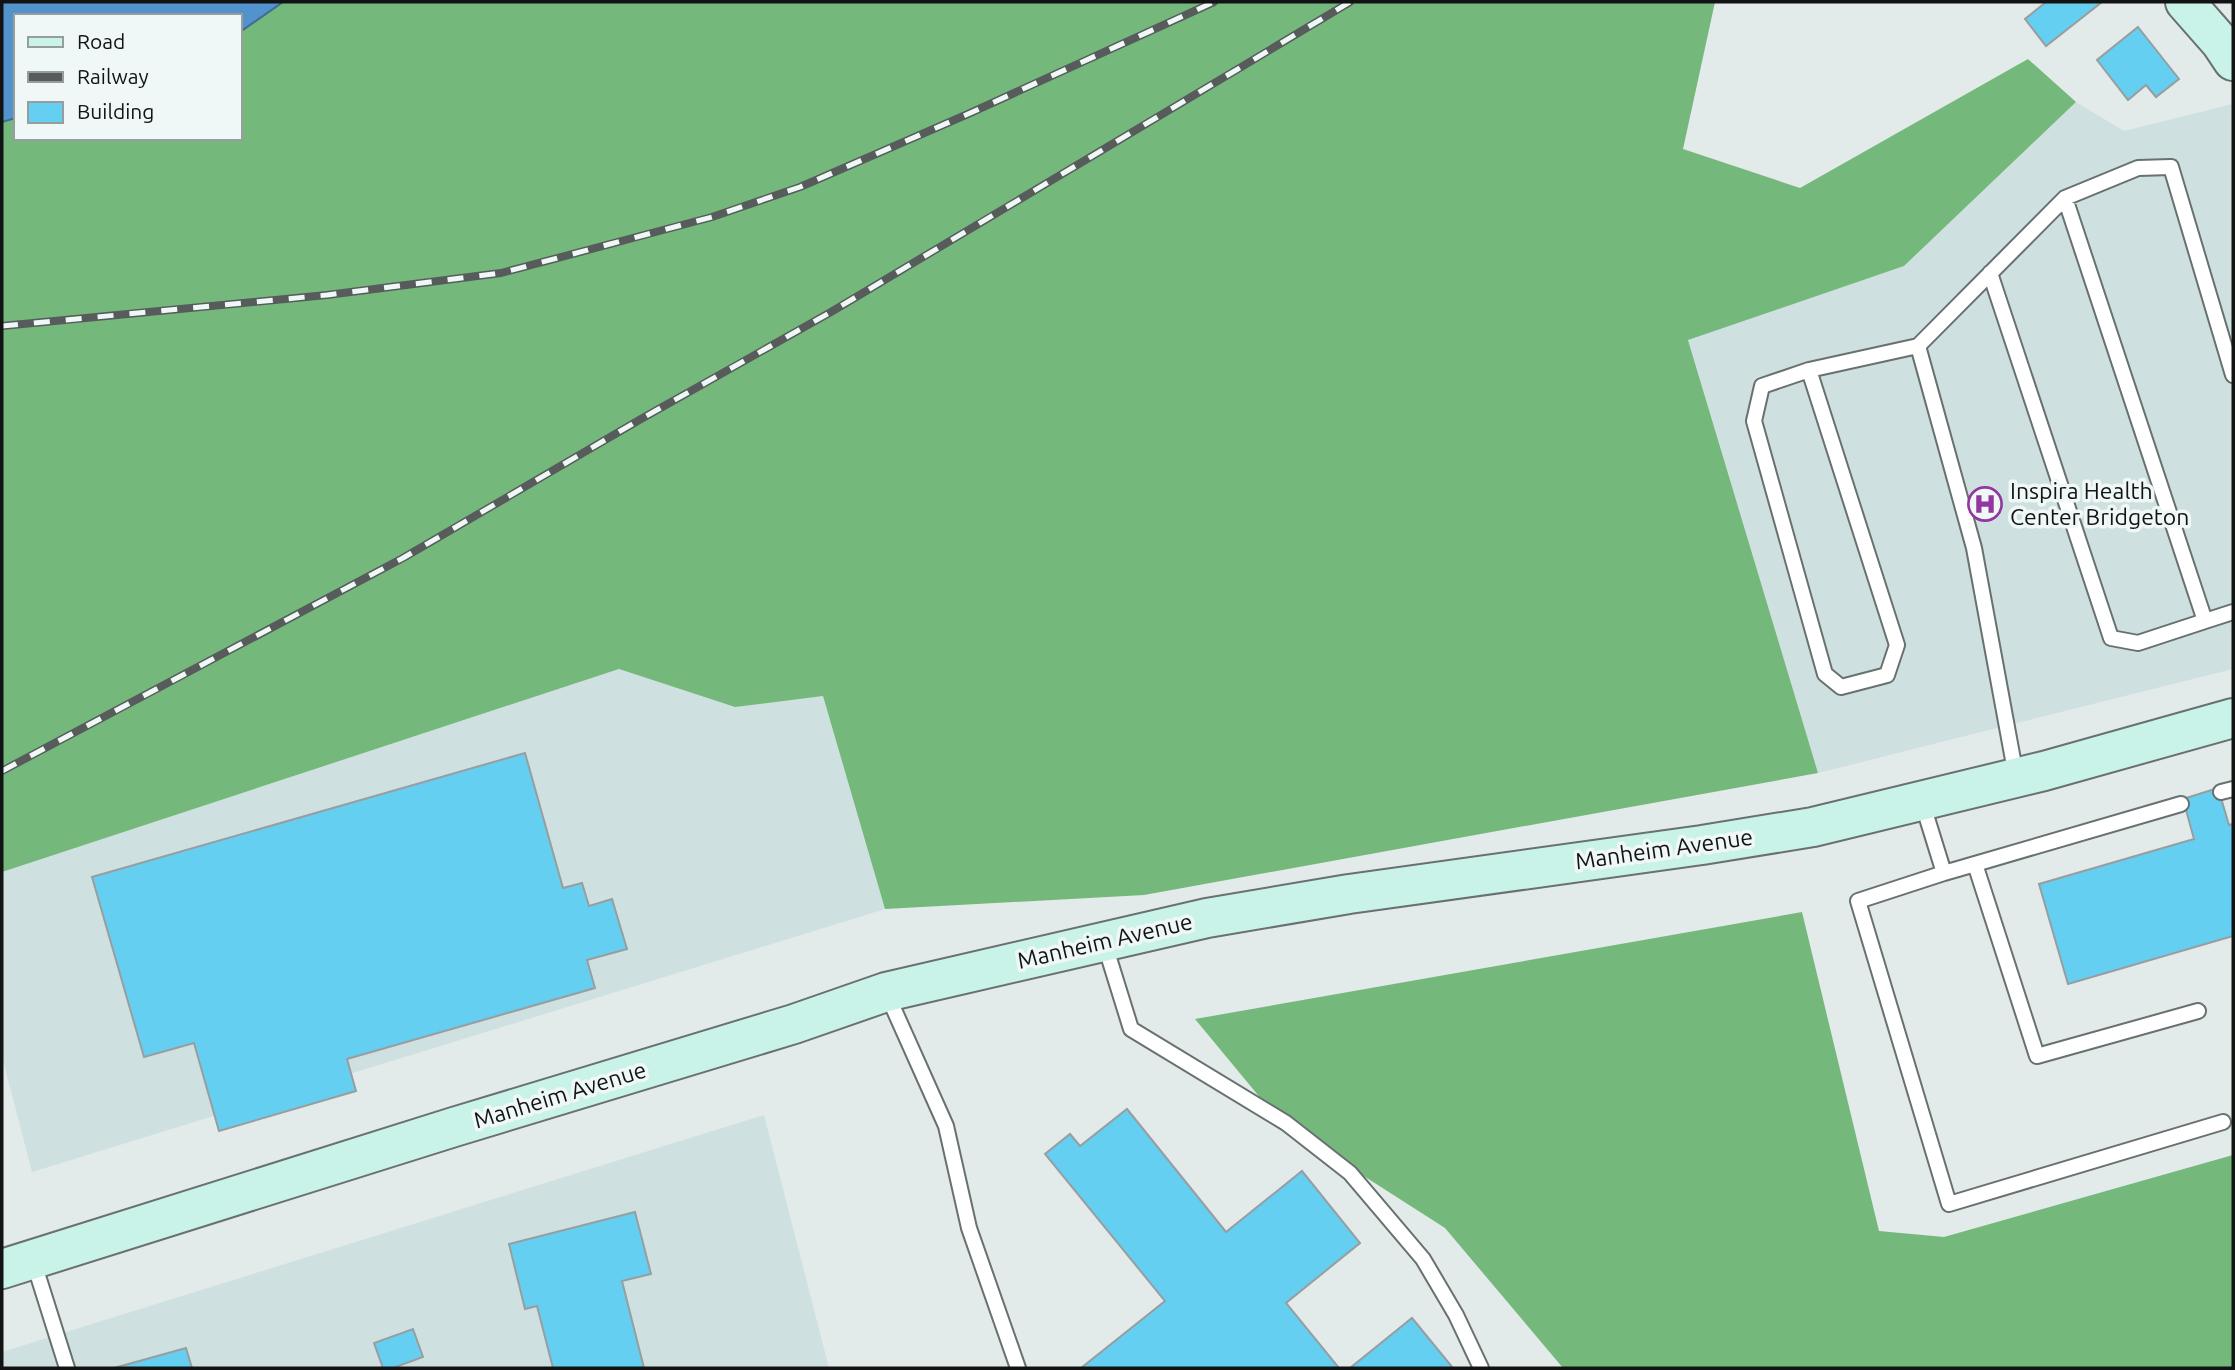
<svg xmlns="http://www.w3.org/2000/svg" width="2235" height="1370" viewBox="0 0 2235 1370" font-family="Ubuntu,sans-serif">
<rect width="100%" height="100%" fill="#e2eaea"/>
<path fill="#cfe0e0" d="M 2076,102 L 2124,131 L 2233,104 L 2233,669 L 1818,773 L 1688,339 L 1904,266 Z
M 619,669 L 735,707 L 823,696 L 885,909 L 32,1172 L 2,1056 L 2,872 Z
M 764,1115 L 829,1368 L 2,1368 L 2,1352 Z"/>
<path fill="#75b87c" d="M 283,2 L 1715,2 L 1683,149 L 1800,188 L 2028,59 L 2076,102 L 1904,266 L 1688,340 L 1818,773 L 1144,895 L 885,909 L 823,696 L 735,707 L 619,669 L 2,872 L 2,122 L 16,118 L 16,138 L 240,138 L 240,32 Z
M 1802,912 L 1879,1231 L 1944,1237 L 2233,1155 L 2233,1368 L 1563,1368 L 1445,1228 L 1281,1123 L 1195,1019 Z"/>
<path fill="#5393cd" stroke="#406d96" stroke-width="2" d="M 2,2 L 283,2 L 240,32 L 240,16 L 16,16 L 16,118 L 2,122 Z"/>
<path fill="#64cff1" stroke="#989ea0" stroke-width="2" d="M 2046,2 L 2102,2 L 2046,46 L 2025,19 Z
M 2138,27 L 2179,79 L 2156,97 L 2146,85 L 2128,100 L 2097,60 Z
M 525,753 L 563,888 L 582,883 L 589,906 L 612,899 L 627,949 L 587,960 L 595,988 L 347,1059 L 356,1091 L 219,1131 L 194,1043 L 144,1057 L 92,877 Z
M 2218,788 L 2229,825 L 2233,824 L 2233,936 L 2068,984 L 2039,884 L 2194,839 L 2183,799 Z
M 1127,1109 L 1226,1232 L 1302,1171 L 1360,1243 L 1286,1303 L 1339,1368 L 1081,1368 L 1165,1301 L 1045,1154 L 1070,1134 L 1080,1146 Z
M 635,1212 L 651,1274 L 622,1281 L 644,1368 L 553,1368 L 537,1306 L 525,1309 L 509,1244 Z
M 1412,1318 L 1453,1368 L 1350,1368 Z
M 413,1329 L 423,1357 L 393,1368 L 383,1368 L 374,1343 Z
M 186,1348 L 192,1368 L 114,1368 Z"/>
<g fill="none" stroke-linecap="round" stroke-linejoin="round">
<g stroke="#697070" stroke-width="18">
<path id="lane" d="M 2065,198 L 2205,621 L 2233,612
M 1990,273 L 2111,638 L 2138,643 L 2205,621
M 1809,370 L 1897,645 L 1887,675 L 1841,687 L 1825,674 L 1754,421 L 1762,386 L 1809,370 L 1918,346
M 2016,776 L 1974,548 L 1918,346 L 2065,198 L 2138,168 L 2171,167 L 2233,375
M 2221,792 L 2233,789
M 1922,802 L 1944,873 L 1858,901 L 1949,1204 L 2223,1122
M 1975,864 L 2181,804
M 1944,873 L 1975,864 L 2037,1056 L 2198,1011
M 1104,942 L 1131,1029 L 1286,1123 L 1350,1173 L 1423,1259 L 1456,1315 L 1481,1368
M 887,994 L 946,1126 L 969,1228 L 1018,1368
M 33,1260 L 67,1368"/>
</g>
<g stroke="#697070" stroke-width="42">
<path id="secondary" d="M 2185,2 L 2221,43 L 2233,61
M 2,1269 L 454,1127 L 794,1024 L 886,992 L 1207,918 L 1349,894 L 1702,845 L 1813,827 L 2044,771 L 2233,718"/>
</g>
<use href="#lane" stroke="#fff" stroke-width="14"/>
<use href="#secondary" stroke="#c9f3e8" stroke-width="38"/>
<g stroke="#575b5b" stroke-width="8">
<path id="rail" d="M 2,326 L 327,295 L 501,273 L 712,217 L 800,187 L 968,114 L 1214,2
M 2,771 L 403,558 L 641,419 L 831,312 L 1350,2"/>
</g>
<use href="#rail" stroke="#f0f7f7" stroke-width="5" stroke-dasharray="16" stroke-linecap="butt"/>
</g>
<defs>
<g id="hospital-ring" transform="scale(1.75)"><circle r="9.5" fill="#f0f7f7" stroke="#9436a0" stroke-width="1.5"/><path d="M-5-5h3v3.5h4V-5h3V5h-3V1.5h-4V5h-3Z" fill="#9436a0"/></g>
</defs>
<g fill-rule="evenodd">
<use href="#hospital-ring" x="1985" y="504"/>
</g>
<g text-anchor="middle" stroke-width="7" stroke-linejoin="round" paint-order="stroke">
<g font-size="23" fill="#121414" stroke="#f0f7f7" text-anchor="start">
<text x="2010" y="499">Inspira Health<tspan x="2010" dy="26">Center Bridgeton</tspan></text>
</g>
<g font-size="23" fill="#121414" stroke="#f0f7f7">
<text transform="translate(1664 849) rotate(-8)" y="8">Manheim Avenue</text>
<text transform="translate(1105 941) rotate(-13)" y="8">Manheim Avenue</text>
<text transform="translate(560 1095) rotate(-17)" y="8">Manheim Avenue</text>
</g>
</g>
<rect width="2235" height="1370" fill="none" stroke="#121414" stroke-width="7"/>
<rect x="14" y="14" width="228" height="126" fill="#f0f7f7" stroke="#979c9c" stroke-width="2"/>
<rect x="28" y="37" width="35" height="10" fill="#c9f3e8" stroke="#979c9c" stroke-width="2"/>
<text x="77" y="49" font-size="21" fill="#121414">Road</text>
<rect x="28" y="72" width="35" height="10" fill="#575b5b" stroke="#979c9c" stroke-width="2"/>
<text x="77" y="84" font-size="21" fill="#121414">Railway</text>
<rect x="28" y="102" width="35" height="21" fill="#64cff1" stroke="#979c9c" stroke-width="2"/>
<text x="77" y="119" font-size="21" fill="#121414">Building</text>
</svg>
